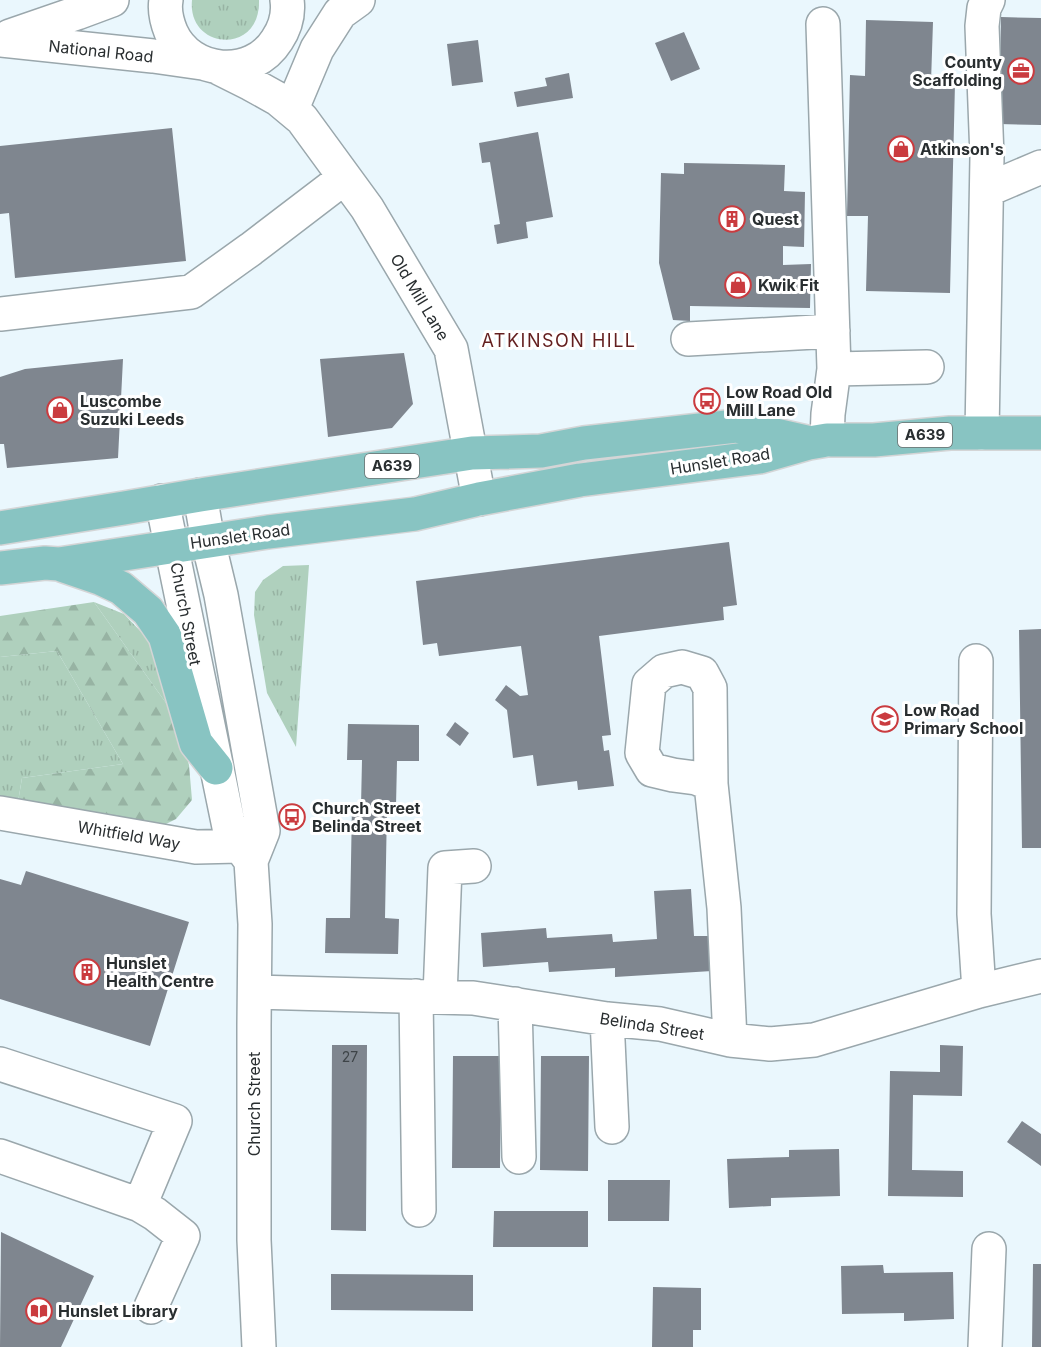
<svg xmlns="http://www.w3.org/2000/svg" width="1041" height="1347" viewBox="0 0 1041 1347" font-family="Inter,sans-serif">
<defs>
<pattern id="grass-tufts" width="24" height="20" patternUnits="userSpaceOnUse" patternTransform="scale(1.5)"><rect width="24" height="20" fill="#afd0bd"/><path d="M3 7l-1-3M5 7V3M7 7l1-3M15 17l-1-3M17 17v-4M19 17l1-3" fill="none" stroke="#97b3a3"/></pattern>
<pattern id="forest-firs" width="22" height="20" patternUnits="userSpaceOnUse" patternTransform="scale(1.5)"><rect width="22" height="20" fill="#afd0bd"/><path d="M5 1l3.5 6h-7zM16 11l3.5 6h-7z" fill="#97b3a3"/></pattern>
</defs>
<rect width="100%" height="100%" fill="#eaf7fd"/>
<path fill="url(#grass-tufts)" d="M 192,0 L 259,0 C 261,56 187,50 192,0 Z
M 309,565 L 296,747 L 267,693 L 254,615 L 255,592 L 263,580 L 283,566 Z
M 94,602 L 124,614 L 146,637 L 159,658 L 176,717 Z
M 57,651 L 123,764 L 22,778 L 17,808 L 0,805 L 0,657 Z"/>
<path fill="url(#forest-firs)" d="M 94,602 L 176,717 L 189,765 L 192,800 L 176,819 L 160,827 L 17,808 L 22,778 L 123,764 L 57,651 L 0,657 L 0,616 Z"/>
<path fill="#7f868f" d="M 1001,17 L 1041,18 L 1041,125 L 999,124 Z
M 866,20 L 933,22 L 931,82 L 955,83 L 950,293 L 866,291 L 868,216 L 847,216 L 850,75 L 865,76 Z
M 684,32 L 700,69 L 671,81 L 655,43 Z
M 478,40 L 483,82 L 452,86 L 447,44 Z
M 569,73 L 573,98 L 517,107 L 514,92 L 547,86 L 545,78 Z
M 172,128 L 186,261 L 15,278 L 9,213 L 0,214 L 0,146 Z
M 538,132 L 553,217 L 526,222 L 528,238 L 497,244 L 494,225 L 500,224 L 490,162 L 482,163 L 479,143 Z
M 684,163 L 785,165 L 784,191 L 805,192 L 804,247 L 783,246 L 783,265 L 811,264 L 810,308 L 690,306 L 690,321 L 673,320 L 659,263 L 661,173 L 684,174 Z
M 404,353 L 413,404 L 392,428 L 328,437 L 320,359 Z
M 123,359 L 118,458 L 7,468 L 4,444 L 0,444 L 0,377 L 25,369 Z
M 729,542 L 737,605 L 723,607 L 724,620 L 599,636 L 611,735 L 602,736 L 604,751 L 609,750 L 614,786 L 578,790 L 577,781 L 537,786 L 533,755 L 513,758 L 507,710 L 495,700 L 506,685 L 520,696 L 528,695 L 521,646 L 439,656 L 437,643 L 423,645 L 416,581 Z
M 1041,629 L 1041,848 L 1022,848 L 1019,630 Z
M 455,722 L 469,733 L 460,746 L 446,735 Z
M 348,724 L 419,725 L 419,761 L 397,761 L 396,806 L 387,806 L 385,918 L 399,919 L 398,954 L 325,953 L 326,918 L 350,918 L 352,805 L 361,806 L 362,760 L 347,760 Z
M 26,871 L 189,922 L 150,1046 L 0,999 L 0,879 L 21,885 Z
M 691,889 L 694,936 L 710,936 L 712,971 L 615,977 L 615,968 L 549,972 L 548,962 L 483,967 L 481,933 L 546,928 L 547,938 L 612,934 L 613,942 L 657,939 L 654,891 Z
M 332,1045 L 367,1045 L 366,1231 L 331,1230 Z
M 940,1045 L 963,1046 L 962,1096 L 913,1095 L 912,1170 L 963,1171 L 963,1197 L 888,1196 L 890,1071 L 940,1072 Z
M 453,1056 L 501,1056 L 500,1168 L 452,1168 Z
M 541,1056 L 589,1056 L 588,1171 L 540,1170 Z
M 1022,1121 L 1041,1134 L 1041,1166 L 1007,1142 Z
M 839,1149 L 840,1196 L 771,1198 L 771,1206 L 729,1208 L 727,1159 L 789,1157 L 789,1150 Z
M 608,1180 L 670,1180 L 669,1221 L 608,1221 Z
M 494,1211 L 588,1211 L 588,1247 L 493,1247 Z
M 1,1232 L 94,1276 L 61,1347 L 0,1347 Z
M 1033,1264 L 1041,1264 L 1041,1347 L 1032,1347 Z
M 883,1265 L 884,1273 L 953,1272 L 954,1319 L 904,1321 L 904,1313 L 842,1314 L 841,1266 Z
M 331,1274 L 473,1275 L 473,1311 L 331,1310 Z
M 653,1287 L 701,1288 L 701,1330 L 693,1330 L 693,1347 L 652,1347 Z"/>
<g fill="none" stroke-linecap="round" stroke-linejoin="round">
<g stroke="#9aa7ac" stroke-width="36">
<path id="minor" d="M 166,0 C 164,11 167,22 171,32 C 190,75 252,80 277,40 C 285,28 289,14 287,0
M 823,24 L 834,369 L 828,414 L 827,440
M 10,36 L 77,13 L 112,0
M 0,40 L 153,56 L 202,63
M 217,67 L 251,84 L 278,99 L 302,119 L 367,208 L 451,349 L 479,499
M 296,99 L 317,49 L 340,13 L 358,0
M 987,190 L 1041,167
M 0,314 L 191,292 L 251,249 L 344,178
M 688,339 L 833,331
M 834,369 L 927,367
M 982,433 L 987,157 L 982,26 L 984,8 L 988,0
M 200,495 L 208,541 L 221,595 L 263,831 L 251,861 L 255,924 L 254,1025 L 254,1240 L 259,1347
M 162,501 L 230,832 L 251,861
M 976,661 L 974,914 L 979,991
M 711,784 L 696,778 L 673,775 L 652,770 L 642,753 L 649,684 L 664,671 L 682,667 L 702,673 L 710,688 L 711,784 L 724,908 L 730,1040
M 0,813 L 196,847 L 239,846 L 256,843
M 255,992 L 473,998 L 607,1019 L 660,1024 L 730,1040 L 770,1044 L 814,1040 L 979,991 L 1041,976
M 416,996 L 419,1210
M 440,996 L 445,868 L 474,866
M 515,1004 L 519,1157
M 607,1019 L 612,1127
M 0,1064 L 175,1121 L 140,1205 L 0,1156
M 140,1205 L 155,1214 L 183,1236 L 151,1307
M 985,1347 L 989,1249"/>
</g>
<g stroke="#d4d5d6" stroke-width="36">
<path id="major" d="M 0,528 L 124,508 L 200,495 L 472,453 L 541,451 L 584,443 L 736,426 L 807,442
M 64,566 L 102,579 L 121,588 L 148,611 L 165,636 L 196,743 L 216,768
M 0,568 L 45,563 L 59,564 L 268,532 L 415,514 L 479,499 L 580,480 L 760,457 L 809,443 L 827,440 L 874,440 L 950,433 L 1041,433"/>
</g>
<use href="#minor" stroke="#fff" stroke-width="33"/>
<use href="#major" stroke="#88c4c2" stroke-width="33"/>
</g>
<defs>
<g id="office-ring" transform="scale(1.35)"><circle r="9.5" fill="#fff" stroke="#ca3b3f" stroke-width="1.5"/><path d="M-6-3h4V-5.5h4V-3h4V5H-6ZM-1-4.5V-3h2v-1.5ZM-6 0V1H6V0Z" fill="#ca3b3f"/></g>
<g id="shop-ring" transform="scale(1.35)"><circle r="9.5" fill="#fff" stroke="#ca3b3f" stroke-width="1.5"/><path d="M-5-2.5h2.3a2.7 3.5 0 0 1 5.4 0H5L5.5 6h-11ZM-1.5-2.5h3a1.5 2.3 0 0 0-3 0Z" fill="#ca3b3f"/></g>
<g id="building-ring" transform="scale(1.35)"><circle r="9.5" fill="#fff" stroke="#ca3b3f" stroke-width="1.5"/><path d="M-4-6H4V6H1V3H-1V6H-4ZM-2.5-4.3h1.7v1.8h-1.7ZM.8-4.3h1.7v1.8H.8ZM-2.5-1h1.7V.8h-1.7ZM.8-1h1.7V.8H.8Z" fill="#ca3b3f"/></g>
<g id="bus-ring" transform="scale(1.35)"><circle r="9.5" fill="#fff" stroke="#ca3b3f" stroke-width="1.5"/><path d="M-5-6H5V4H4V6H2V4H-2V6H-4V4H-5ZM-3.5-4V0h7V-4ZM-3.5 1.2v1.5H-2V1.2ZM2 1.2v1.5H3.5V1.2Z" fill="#ca3b3f"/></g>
<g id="school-ring" transform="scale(1.35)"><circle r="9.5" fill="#fff" stroke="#ca3b3f" stroke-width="1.5"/><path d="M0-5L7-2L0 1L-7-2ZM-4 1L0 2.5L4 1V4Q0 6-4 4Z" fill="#ca3b3f"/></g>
<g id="library-ring" transform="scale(1.35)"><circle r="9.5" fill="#fff" stroke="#ca3b3f" stroke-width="1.5"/><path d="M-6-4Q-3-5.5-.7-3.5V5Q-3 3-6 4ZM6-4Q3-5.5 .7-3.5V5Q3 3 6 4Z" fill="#ca3b3f"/></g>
</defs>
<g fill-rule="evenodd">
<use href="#office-ring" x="1021" y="71"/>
<use href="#shop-ring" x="901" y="149"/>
<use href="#building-ring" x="732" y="219"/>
<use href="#shop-ring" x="738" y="285"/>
<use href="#bus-ring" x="707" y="401"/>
<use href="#shop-ring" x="60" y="410"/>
<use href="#school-ring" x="885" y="719"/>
<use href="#bus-ring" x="292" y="817"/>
<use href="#building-ring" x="87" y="972"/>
<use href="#library-ring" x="39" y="1311"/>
</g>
<g text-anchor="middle" stroke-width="6" stroke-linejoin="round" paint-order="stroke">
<g font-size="14" fill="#3e4448">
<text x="350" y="1062">27</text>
</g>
<g fill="#fff" stroke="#696d6e" stroke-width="1.5">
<rect x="898" y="423" width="54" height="24" rx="4.5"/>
<rect x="365" y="454" width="54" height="24" rx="4.5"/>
</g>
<g font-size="15" font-weight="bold" fill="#292e30">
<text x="925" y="440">A639</text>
<text x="392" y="471">A639</text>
</g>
<g font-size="16" fill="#292e30" stroke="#fff">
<text transform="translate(101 51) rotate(6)" y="6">National Road</text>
<text transform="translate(420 297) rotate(59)" y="6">Old Mill Lane</text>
<text transform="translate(720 461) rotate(-9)" y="6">Hunslet Road</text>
<text transform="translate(240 536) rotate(-8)" y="6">Hunslet Road</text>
<text transform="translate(186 614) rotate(79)" y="6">Church Street</text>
<text transform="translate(129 835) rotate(10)" y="6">Whitfield Way</text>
<text transform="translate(652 1026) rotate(9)" y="6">Belinda Street</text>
<text transform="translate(254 1104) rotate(-90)" y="6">Church Street</text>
</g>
<g font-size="16" font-weight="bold" fill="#292e30" stroke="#fff" text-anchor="start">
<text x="1002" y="68" text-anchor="end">County<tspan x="1002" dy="18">Scaffolding</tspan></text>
<text x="920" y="155">Atkinson's</text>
<text x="752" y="225">Quest</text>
<text x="758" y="291">Kwik Fit</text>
<text x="726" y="398">Low Road Old<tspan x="726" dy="18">Mill Lane</tspan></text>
<text x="80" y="407">Luscombe<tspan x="80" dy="18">Suzuki Leeds</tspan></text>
<text x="904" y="716">Low Road<tspan x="904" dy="18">Primary School</tspan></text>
<text x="312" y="814">Church Street<tspan x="312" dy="18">Belinda Street</tspan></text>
<text x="106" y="969">Hunslet<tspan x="106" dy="18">Health Centre</tspan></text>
<text x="58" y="1317">Hunslet Library</text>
</g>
<g font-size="18" letter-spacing="1.5" fill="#631e1e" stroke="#fff">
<text x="559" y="347">ATKINSON HILL</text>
</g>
</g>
</svg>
